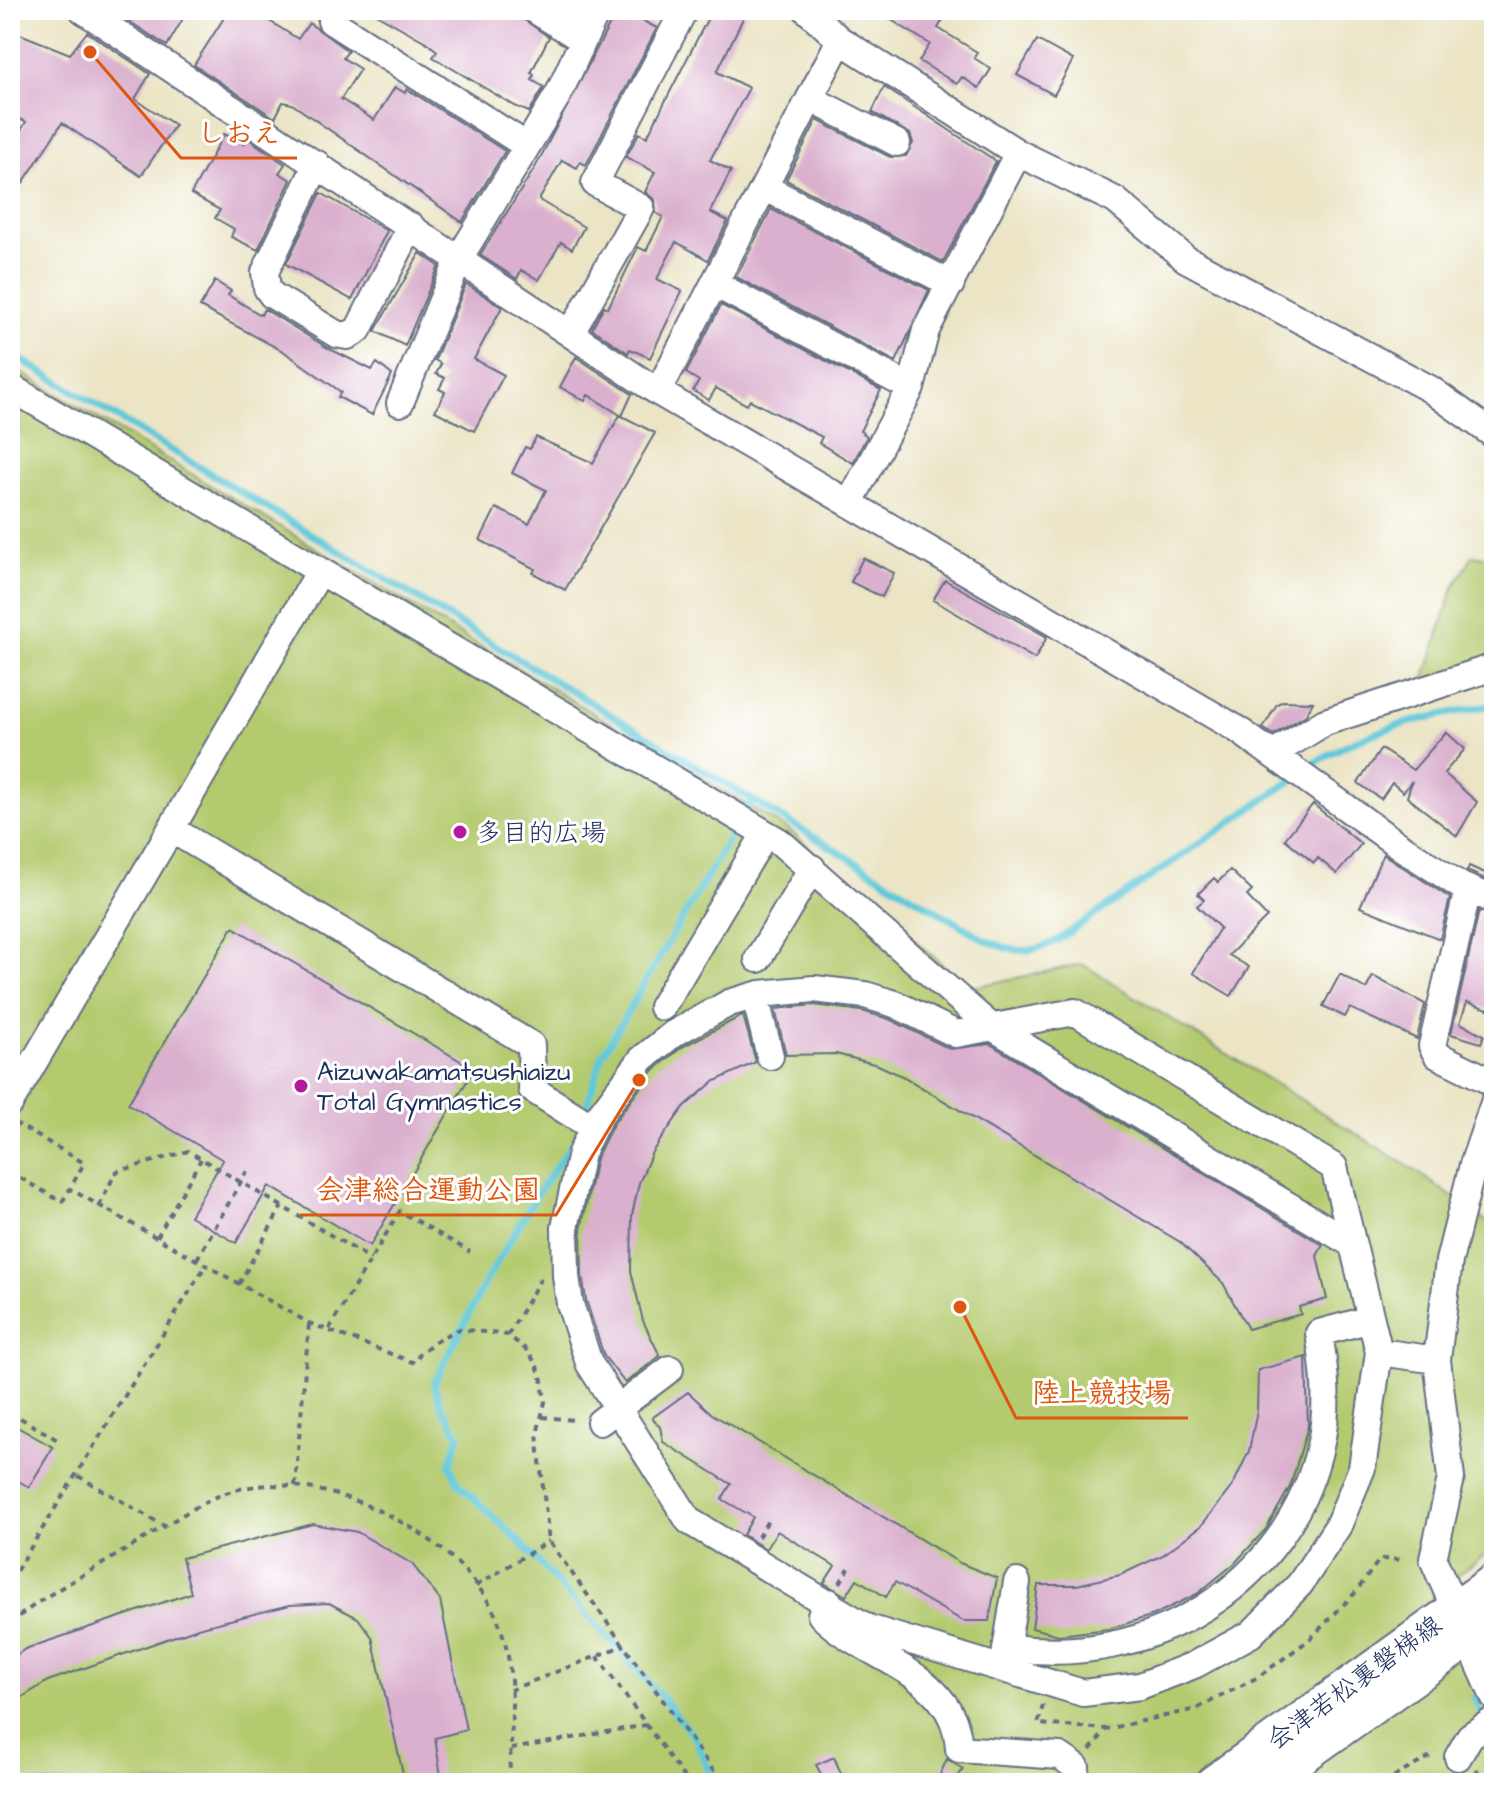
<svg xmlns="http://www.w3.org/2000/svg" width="1504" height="1793" viewBox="0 0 1504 1793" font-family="'Architects Daughter','Klee One',sans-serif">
<rect width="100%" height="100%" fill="#fff"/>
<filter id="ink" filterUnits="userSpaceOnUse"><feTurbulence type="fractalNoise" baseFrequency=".0125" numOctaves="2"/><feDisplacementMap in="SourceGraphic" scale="16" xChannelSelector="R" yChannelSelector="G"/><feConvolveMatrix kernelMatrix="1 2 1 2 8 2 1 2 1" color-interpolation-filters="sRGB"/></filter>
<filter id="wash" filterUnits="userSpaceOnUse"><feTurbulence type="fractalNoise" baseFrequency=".006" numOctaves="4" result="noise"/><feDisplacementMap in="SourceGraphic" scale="32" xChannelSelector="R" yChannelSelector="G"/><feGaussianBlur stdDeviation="1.8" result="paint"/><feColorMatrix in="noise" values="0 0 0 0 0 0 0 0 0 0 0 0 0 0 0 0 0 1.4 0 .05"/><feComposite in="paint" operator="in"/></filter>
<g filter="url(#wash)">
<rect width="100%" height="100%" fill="#ebe4c5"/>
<path fill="#b4ca6e" stroke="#687c66" stroke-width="2" d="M 10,366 L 789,830 L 969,988 L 1082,964 L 1416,1171 L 1494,1227 L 1494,1549 L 1433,1592 L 1494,1705 L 1494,1783 L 10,1783 Z
M 1473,555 L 1494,559 L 1494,661 L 1423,684 L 1453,589 Z"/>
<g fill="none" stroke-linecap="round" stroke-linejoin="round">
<path stroke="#5ec8d9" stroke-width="7" d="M 10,353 L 985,940 C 1016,953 1029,955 1058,940 L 1294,779
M 1304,771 C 1357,730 1429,716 1494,705
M 584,1115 L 602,1056 L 751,801
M 572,1144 L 541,1188 L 486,1281 L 434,1383 L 441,1406 L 459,1435 L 450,1465 L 458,1483 L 523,1545 L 659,1694 L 696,1740 L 712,1778 L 710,1783
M 1474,1698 L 1484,1719"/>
</g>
<g id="blocks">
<path fill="#dab0ce" d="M 112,10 L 188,10 L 167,46 Z
M 229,10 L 268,10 L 263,17 L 298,39 L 309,23 L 348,51 L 343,58 L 360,69 L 341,99 L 374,120 L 395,87 L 405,93 L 407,89 L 505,151 L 462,222 L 292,104 L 283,102 L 275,118 L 194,65 Z
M 369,10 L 510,10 L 549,37 L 531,73 L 534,75 L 532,80 L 544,87 L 529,112 L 515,106 L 433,57 L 437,51 L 426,42 Z
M 617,10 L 646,10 L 641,20 L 657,28 L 586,165 L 580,162 L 577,168 L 562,160 L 539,200 L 584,227 L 572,249 L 561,242 L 539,280 L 521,270 L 517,279 L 480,255 L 536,166 Z
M 712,10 L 747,10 L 717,72 L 749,88 L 710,160 L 731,171 L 710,212 L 728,221 L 708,260 L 676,242 L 657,279 L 682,291 L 650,358 L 630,349 L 628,353 L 592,329 L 604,306 L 608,308 L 638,247 L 646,251 L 663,217 L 656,213 L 655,200 L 645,192 L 655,172 L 626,157 L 639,133 L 647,137 Z
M 875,10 L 949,10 L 938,28 L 977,52 L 974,58 L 991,69 L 979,88 L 962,77 L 957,84 L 919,61 L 930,44 Z
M 10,30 L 70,54 L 87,32 L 150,74 L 135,99 L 175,125 L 141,176 L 62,123 L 10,203 L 10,148 L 26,122 L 10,115 Z
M 1037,40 L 1073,60 L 1054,95 L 1017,75 Z
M 884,87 L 996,161 L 943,262 L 786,180 L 817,120 L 890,157 L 906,156 L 913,143 L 910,134 L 872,112 Z
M 224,134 L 244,144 L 247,138 L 285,164 L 279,173 L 291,180 L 258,250 L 231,237 L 234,229 L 215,218 L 220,210 L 191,194 Z
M 321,193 L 387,231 L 352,300 L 286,264 Z
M 771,209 L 929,290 L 896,362 L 736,277 Z
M 420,253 L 439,266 L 405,346 L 375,331 Z
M 215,281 L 231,291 L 228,295 L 261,315 L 264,309 L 328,348 L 372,370 L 377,363 L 392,375 L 372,415 L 338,397 L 341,392 L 283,351 L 200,307 Z
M 466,284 L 502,307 L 474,359 L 504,375 L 474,431 L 435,411 L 445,392 L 439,389 L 445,378 L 436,374 L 441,364 L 435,360 Z
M 721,305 L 881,390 L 860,431 L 867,436 L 853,463 L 819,443 L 822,437 L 750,400 L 747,405 L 716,388 L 709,400 L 693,391 L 699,381 L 686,373 Z
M 576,357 L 632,394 L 622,416 L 588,395 L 585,401 L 560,387 Z
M 620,415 L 655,433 L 565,590 L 533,573 L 535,569 L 480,540 L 496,508 L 529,524 L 546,490 L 512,473 L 525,447 L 530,449 L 536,437 L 593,463 Z
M 863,558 L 894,573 L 882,597 L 851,582 Z
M 945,580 L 1047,637 L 1035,659 L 933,600 Z
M 1283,701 L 1313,702 L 1306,715 L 1273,735 L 1263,728 L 1277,704 Z
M 1446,732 L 1465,749 L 1444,773 L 1477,802 L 1457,836 L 1407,797 L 1412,781 L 1403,792 L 1392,783 L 1381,799 L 1358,783 L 1381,749 L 1413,770 Z
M 1313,804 L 1361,844 L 1337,874 L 1318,858 L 1314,863 L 1285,839 Z
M 1383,854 L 1450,898 L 1440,939 L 1360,907 Z
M 1469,866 L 1494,877 L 1494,883 L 1467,871 Z
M 1230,870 L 1252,891 L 1247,896 L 1267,917 L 1229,955 L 1249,967 L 1231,996 L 1193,973 L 1220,928 L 1197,906 L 1204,900 L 1198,894 L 1214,878 L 1218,882 Z
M 1479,911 L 1494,916 L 1494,1011 L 1467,1002 L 1460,1023 L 1484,1035 L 1481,1043 L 1451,1034 Z
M 233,927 L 474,1069 L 370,1246 L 269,1186 L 236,1243 L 190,1216 L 223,1160 L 128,1104 Z
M 1340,974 L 1366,989 L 1373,976 L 1425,1004 L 1417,1039 L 1350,1008 L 1345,1017 L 1323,1006 Z
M 814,1005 L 862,1011 L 889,1019 L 950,1049 L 990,1044 L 1323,1245 L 1317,1256 L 1327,1299 L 1299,1307 L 1301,1314 L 1248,1329 L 1223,1283 L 1180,1242 L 904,1077 L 878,1065 L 836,1054 L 786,1055 L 775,1009 Z
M 743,1015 L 756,1062 L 713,1082 L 684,1107 L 652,1152 L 639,1183 L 632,1215 L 631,1271 L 643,1321 L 660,1356 L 625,1383 L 604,1356 L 586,1300 L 582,1275 L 581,1230 L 596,1158 L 613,1124 L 654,1070 L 682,1047 Z
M 1306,1357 L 1308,1426 L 1290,1487 L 1266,1529 L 1234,1564 L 1197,1594 L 1154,1615 L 1108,1629 L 1059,1635 L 1032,1628 L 1038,1585 L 1077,1585 L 1120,1575 L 1163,1555 L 1201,1526 L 1233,1485 L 1249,1451 L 1257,1411 L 1258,1370 Z
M 688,1392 L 712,1414 L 960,1563 L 997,1578 L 989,1621 L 963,1621 L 895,1582 L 886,1597 L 857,1579 L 846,1596 L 824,1583 L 835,1566 L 777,1531 L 766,1549 L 743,1535 L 753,1517 L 722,1499 L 731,1484 L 663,1442 L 660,1427 L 652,1418 Z
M 10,1423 L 53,1447 L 29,1487 L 10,1476 Z
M 313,1524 L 357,1532 L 412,1564 L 440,1600 L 466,1730 L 435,1738 L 442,1783 L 405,1783 L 372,1637 L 358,1618 L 329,1603 L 290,1605 L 198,1628 L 48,1681 L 10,1705 L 10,1660 L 25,1649 L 191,1593 L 182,1558 Z
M 834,1757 L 845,1783 L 826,1783 L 816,1765 Z
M 947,1759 L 963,1769 L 954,1783 L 936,1783 Z"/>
</g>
</g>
<g filter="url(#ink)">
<use href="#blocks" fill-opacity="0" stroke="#646e82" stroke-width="2"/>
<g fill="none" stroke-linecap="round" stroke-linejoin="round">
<g stroke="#646e82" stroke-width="30">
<path id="minor" d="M 83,10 L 658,392 L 1237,729 L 1401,847 L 1461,886 L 1494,900
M 535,10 L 583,40
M 807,10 L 840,40 L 1018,153 L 1115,200 L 1186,259 L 1430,389 L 1494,435
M 331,21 L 527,146
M 811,99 L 897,143
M 317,164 L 265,272 L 267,288 L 272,295 L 336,334 L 347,336 L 358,330 L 411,226
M 766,188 L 951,284
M 715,284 L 911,388
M 571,333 L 641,208 L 595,183 L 684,10
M 10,387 L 320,571 L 171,829
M 658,392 L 840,40
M 400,403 L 460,257 L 559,93 L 597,10
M 850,502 L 911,388 L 926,330 L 1018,153
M 320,571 L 780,842 L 989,1025 L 1352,1244
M 1272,754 L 1325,722 L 1494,667
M 1468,889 L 1432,1046 L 1437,1055 L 1494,1083
M 758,959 L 812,868
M 814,989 L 865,995 L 895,1004 L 956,1034 L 1075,1012 L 1334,1167 L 1379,1352 L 1362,1468 L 1338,1526 L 1300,1584 L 1251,1634 L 1194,1665 L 1140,1686 L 1083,1693 L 868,1628 L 689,1521 L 589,1363 L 570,1304 L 566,1276 L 565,1228 L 581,1153 L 599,1116 L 642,1059 L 673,1034 L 729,1003 L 760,994 Z
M 755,996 L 770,1056
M 662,1007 L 765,834
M 10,1103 L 171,829 L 531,1045 L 532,1089 L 592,1127
M 1494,1103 L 1473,1165 L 1449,1261 L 1437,1360 L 1451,1478 L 1433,1559 L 1494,1697
M 1379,1352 L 1437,1360
M 600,1422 L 670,1369
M 829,1602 L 821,1615 C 864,1660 956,1671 959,1749 L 1060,1756 L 1076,1767
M 1007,1647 C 1147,1670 1291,1586 1321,1442 C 1329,1405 1325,1370 1319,1333 L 1371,1319
M 1004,1662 L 1017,1582
M 1458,1757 L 1470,1736 L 1494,1720"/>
</g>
<g stroke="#646e82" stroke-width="38">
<path id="major" d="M 1213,1783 L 1494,1581
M 1265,1783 L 1494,1621"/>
</g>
<path stroke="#646e82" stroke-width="4" stroke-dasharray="6 6" stroke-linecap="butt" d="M 10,1137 L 17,1124 L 84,1163 L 70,1189
M 10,1172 L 62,1202 L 70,1189 L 309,1323 L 415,1363 L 420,1353 L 440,1338 L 460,1329 L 508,1335 L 529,1352 L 541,1374 L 545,1402 L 537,1434 L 549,1541 L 722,1783
M 99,1206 L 116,1172 L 188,1151 L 371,1259
M 157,1237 L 201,1159
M 197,1259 L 247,1171
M 239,1284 L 282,1206
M 329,1329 L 400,1211 L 470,1252
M 508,1335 L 541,1278
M 10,1412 L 61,1442
M 542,1417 L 575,1420
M 78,1476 L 166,1527
M 295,1486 L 309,1323
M 758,1537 L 769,1519
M 10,1581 L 206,1265
M 840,1583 L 849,1568
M 476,1586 L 549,1541
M 10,1624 C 43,1595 85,1575 122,1552 C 153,1534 184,1512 216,1497 C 279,1468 364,1497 418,1532 C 452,1554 486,1587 500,1626 C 518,1676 511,1732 509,1783
M 597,1656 L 688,1783
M 510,1690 L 625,1645
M 1043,1705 L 1038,1724 L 1107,1729
M 511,1749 L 646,1725
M 1090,1750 L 1107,1729 L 1196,1709 L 1258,1677 L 1309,1640 L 1355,1593 L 1380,1559 L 1403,1560
M 1476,1769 L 1487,1783
M 1383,1783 L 1433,1755"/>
<use href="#minor" stroke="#fff" stroke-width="26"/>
<use href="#major" stroke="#fff" stroke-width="34"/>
</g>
</g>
<g fill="#b5179e" stroke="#fff" stroke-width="3">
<circle cx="460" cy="832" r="8"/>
<circle cx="301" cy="1086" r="8"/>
</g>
<g text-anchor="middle" stroke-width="6" stroke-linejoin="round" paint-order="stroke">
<g font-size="26" fill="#1b2f5e" stroke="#fff" text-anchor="start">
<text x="476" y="841">多目的広場</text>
<text x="317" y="1080">Aizuwakamatsushiaizu<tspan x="317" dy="30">Total Gymnastics</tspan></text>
</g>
<g font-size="26" fill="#1b2f5e" stroke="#fff">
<text transform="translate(1354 1682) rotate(-36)" y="9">会津若松裏磐梯線</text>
</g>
</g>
<path fill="none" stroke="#de5710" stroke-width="3" d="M90 52L181 158H297M639 1080L556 1215H300M960 1307L1016 1418H1188"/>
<g fill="#de5710" stroke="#fff" stroke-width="3">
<circle cx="90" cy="52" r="8"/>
<circle cx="639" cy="1080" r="8"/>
<circle cx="960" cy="1307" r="8"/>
</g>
<g font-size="28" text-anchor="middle" font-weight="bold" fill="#de5710" stroke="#fff" stroke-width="6" stroke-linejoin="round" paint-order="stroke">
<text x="239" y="142">しおえ</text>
<text x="428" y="1199">会津総合運動公園</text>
<text x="1102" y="1402">陸上競技場</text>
</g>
<rect width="1504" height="1793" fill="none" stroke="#fff" stroke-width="40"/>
</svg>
